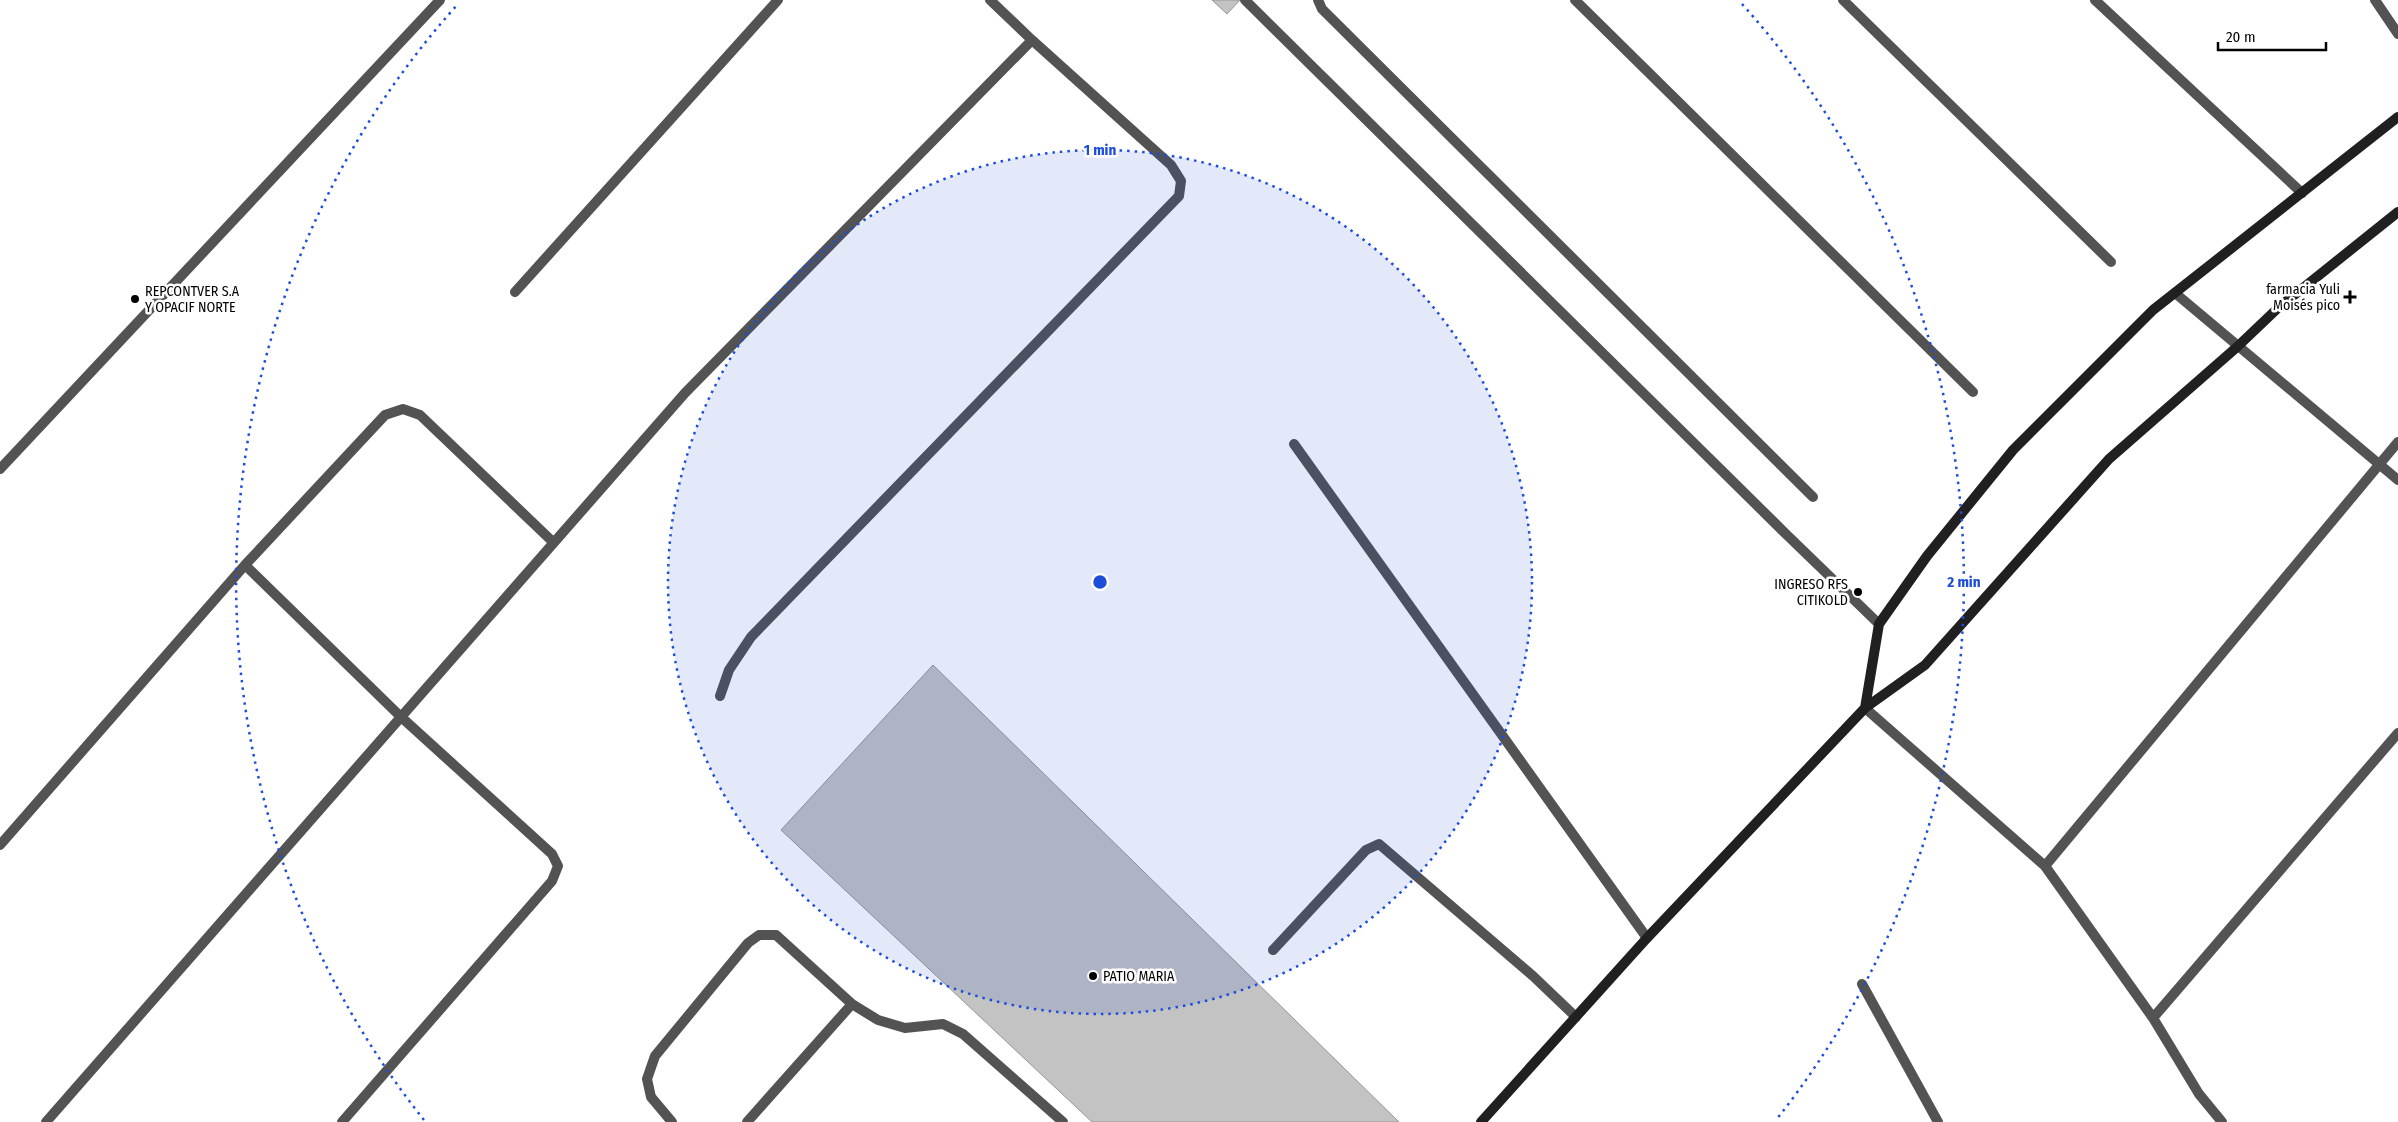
<svg xmlns="http://www.w3.org/2000/svg" width="2398" height="1122" viewBox="0 0 2398 1122" font-family="'Fira Sans Condensed',sans-serif">
<rect width="100%" height="100%" fill="#fff"/>
<path fill="#c3c3c3" stroke="#979797" d="M 1212,0 L 1240,0 L 1227,14 Z
M 933,665 L 1399,1122 L 1092,1122 L 781,830 Z"/>
<g fill="none" stroke-linecap="round" stroke-linejoin="round">
<path stroke="#535353" stroke-width="10" d="M 1245,0 L 1788,536 L 1879,624
M 1294,444 L 1647,938
M 0,469 L 440,0
M 1273,950 L 1366,850 L 1379,844 L 1533,976 L 1576,1017
M 1862,984 L 1938,1122
M 672,1122 L 651,1097 L 647,1079 L 655,1056 L 748,943 L 759,935 L 776,935 L 852,1004 L 878,1020 L 905,1028 L 943,1024 L 963,1034 L 1063,1122
M 747,1122 L 852,1004"/>
<path stroke="#535353" stroke-width="10" d="M 990,0 L 1032,40
M 1318,0 L 1322,9 L 1813,497
M 1575,0 L 1973,392
M 1843,0 L 2111,262
M 2095,0 L 2302,193
M 2375,0 L 2398,34
M 515,292 L 778,0
M 2175,293 L 2398,480
M 245,565 L 400,716 L 552,854 L 558,866 L 552,881 L 342,1122
M 1865,708 L 2045,866 L 2153,1018 L 2199,1094 L 2222,1122
M 0,845 L 245,565 L 385,415 L 403,409 L 420,415 L 553,542
M 2045,866 L 2398,442
M 2153,1018 L 2398,733
M 46,1122 L 685,393 L 1032,40 L 1171,165 L 1181,181 L 1179,196 L 751,637 L 729,670 L 720,696"/>
<path stroke="#202020" stroke-width="10" d="M 1865,708 L 1879,624 L 1927,556 L 2013,450 L 2153,310 L 2398,117
M 1481,1122 L 1647,938 L 1865,708 L 1925,665 L 2109,459 L 2237,347 L 2278,308 L 2398,212"/>
</g>
<circle cx="1100" cy="582" r="432" fill="#1d4ed8" fill-opacity=".12"/>
<g fill="none" stroke="#1d4ed8" stroke-width="2.5" stroke-dasharray="2.5 5">
<circle cx="1100" cy="582" r="432"/>
<path d="M424 1120A864 864 0 0 1 458 4M1742 4A864 864 0 0 1 1776 1120"/>
</g>
<g fill="#000" stroke="#fff" stroke-width="2">
<path d="M2347.5 289.5h5v5h5v5h-5v5h-5v-5h-5v-5h5z"/>
<circle cx="135" cy="299" r="5"/>
<circle cx="1858" cy="592" r="5"/>
<circle cx="1093" cy="976" r="5"/>
</g>
<g text-anchor="middle" stroke-width="5" stroke-linejoin="round" paint-order="stroke">
<g font-size="14" fill="#000" stroke="#fff" text-anchor="end">
<text x="2340" y="294">farmacia Yuli<tspan x="2340" dy="16">Moisés pico</tspan></text>
<text x="145" y="296" text-anchor="start">REPCONTVER S.A<tspan x="145" dy="16">Y OPACIF NORTE</tspan></text>
<text x="1848" y="589">INGRESO RFS<tspan x="1848" dy="16">CITIKOLD</tspan></text>
<text x="1103" y="981" text-anchor="start">PATIO MARIA</text>
</g>
</g>
<circle cx="1100" cy="582" r="8" fill="#1d4ed8" stroke="#fff" stroke-width="2.5"/>
<g font-size="15" text-anchor="middle" font-weight="bold" fill="#1d4ed8" stroke="#fff" stroke-width="5" stroke-linejoin="round" paint-order="stroke">
<text x="1100" y="155">1 min</text>
<text x="1964" y="587">2 min</text>
</g>
<path d="M2218 42v8h108v-8" fill="none" stroke="#000000" stroke-width="2.5"/>
<text x="2226" y="42" font-size="15" fill="#000000" stroke="#ffffff" stroke-width="4" paint-order="stroke">20 m</text>
</svg>
